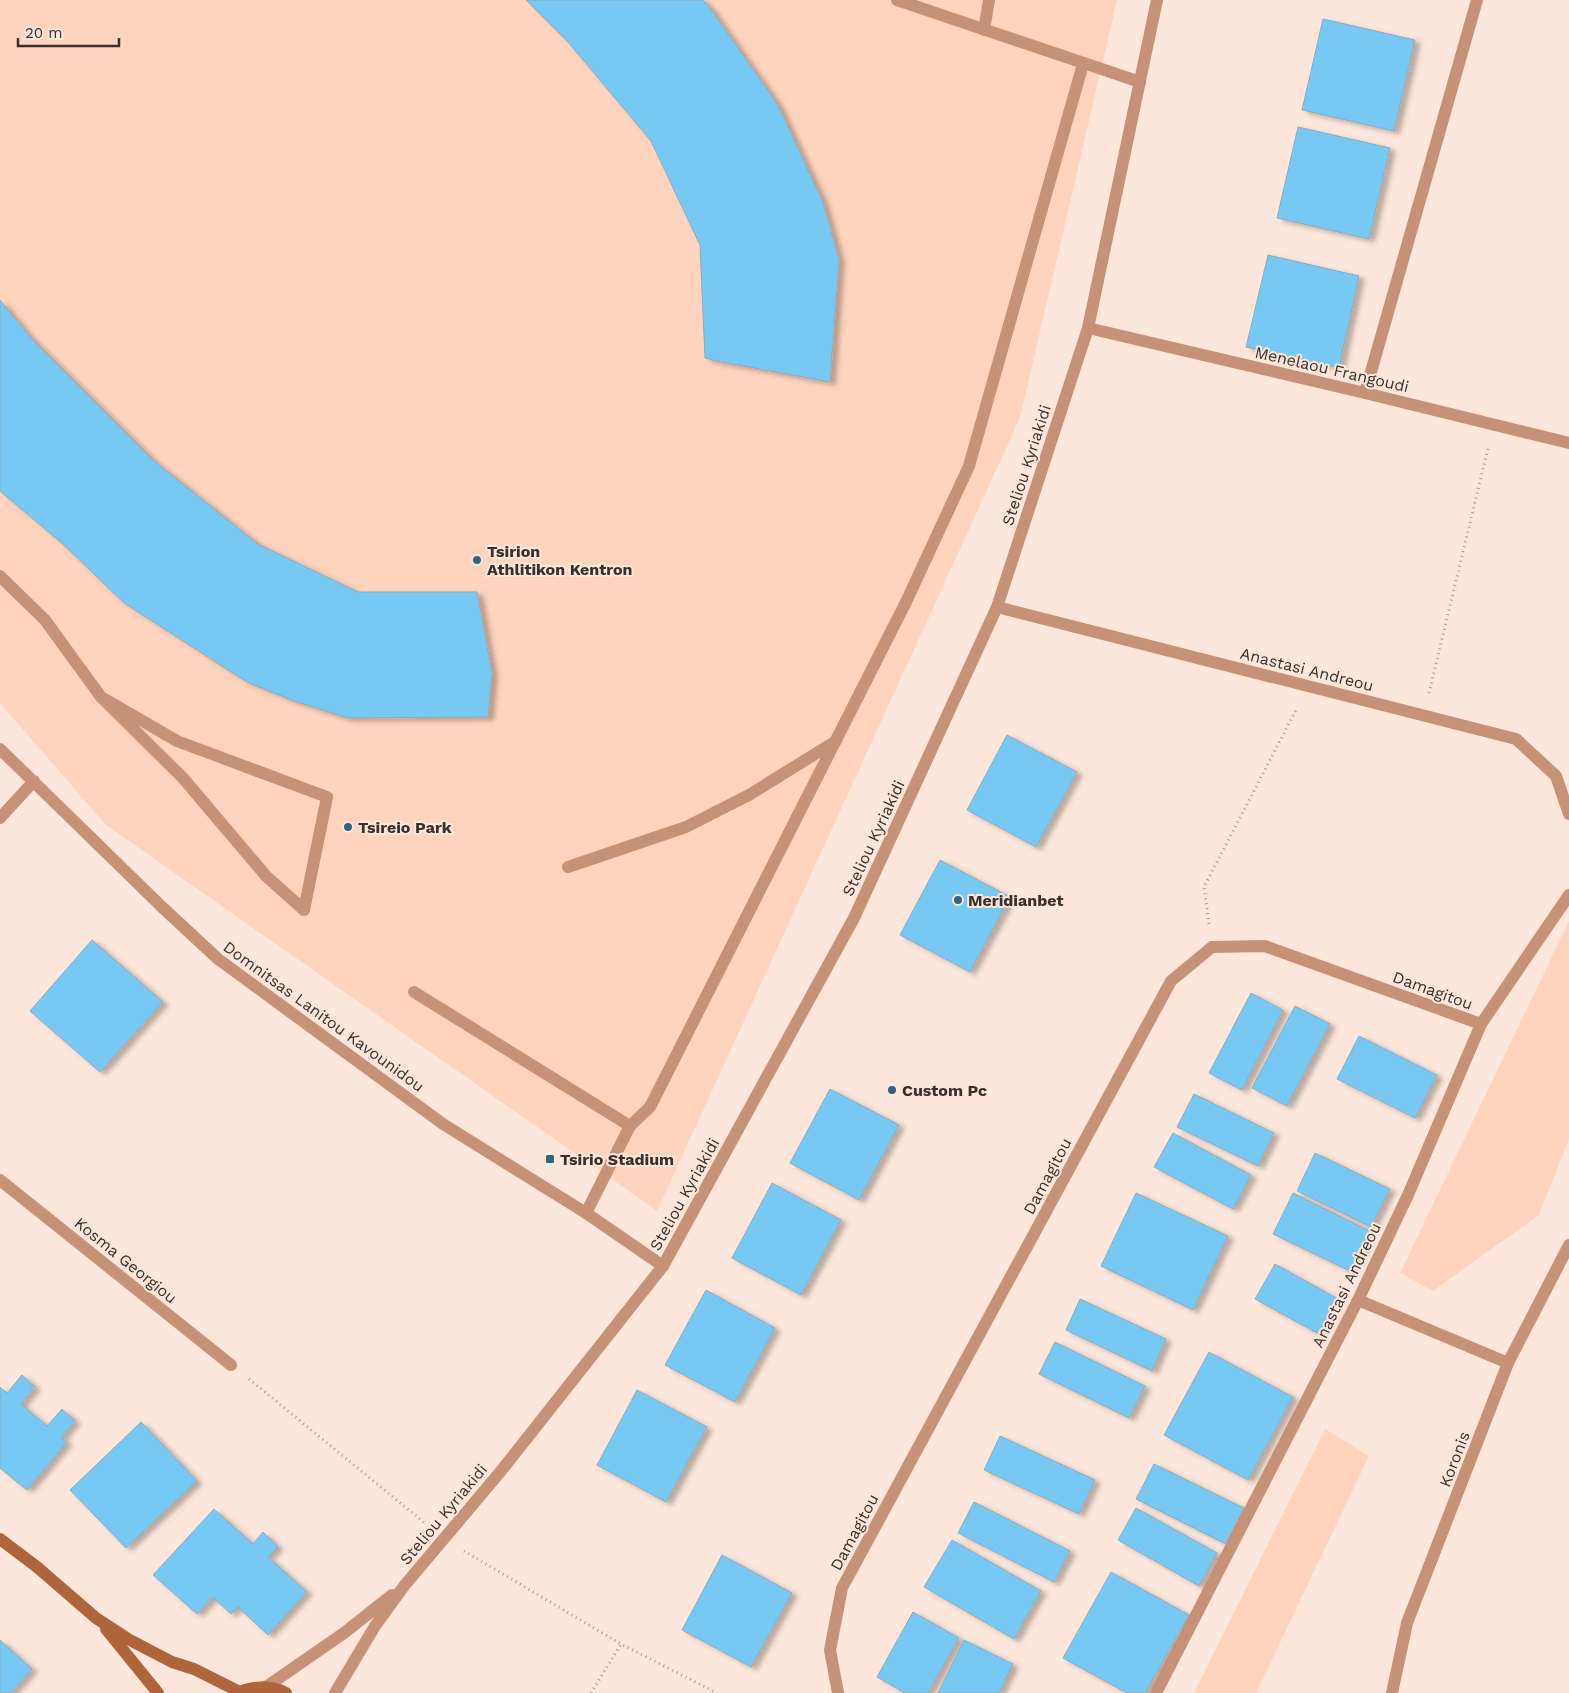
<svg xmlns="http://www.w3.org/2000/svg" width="1569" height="1693" viewBox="0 0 1569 1693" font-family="'Work Sans',sans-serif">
<defs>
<filter id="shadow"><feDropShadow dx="5.5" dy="3" stdDeviation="2.5" flood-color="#0004"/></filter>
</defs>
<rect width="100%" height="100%" fill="#fde7dc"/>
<path fill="#ffd4be" d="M 0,0 L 1117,0 L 1020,418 L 657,1211 L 106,825 L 0,703 Z
M 1569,921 L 1569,1139 L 1539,1215 L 1433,1291 L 1400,1273 Z
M 1325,1429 L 1369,1456 L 1256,1693 L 1194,1693 Z"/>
<path fill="#78c8f4" stroke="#8fa9b7" filter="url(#shadow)" d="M 526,0 L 703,0 L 711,9 L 778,105 L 823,202 L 839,259 L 830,382 L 717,361 L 705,358 L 700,245 L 651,141 L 568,42 Z
M 1323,19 L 1415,40 L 1394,131 L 1302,110 Z
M 1298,127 L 1390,148 L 1369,239 L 1277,218 Z
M 1268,255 L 1359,276 L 1339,368 L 1246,347 Z
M 0,300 L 33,340 L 153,460 L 258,544 L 358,592 L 477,592 L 492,673 L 488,717 L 348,718 L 294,701 L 247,682 L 124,603 L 64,545 L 0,491 Z
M 1007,735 L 1077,772 L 1036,847 L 967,810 Z
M 940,860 L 1010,897 L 970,972 L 900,935 Z
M 92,940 L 163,1002 L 100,1072 L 30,1011 Z
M 1251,993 L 1283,1010 L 1242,1090 L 1209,1073 Z
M 1295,1006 L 1330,1024 L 1287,1106 L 1252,1088 Z
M 1359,1036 L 1437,1075 L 1415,1118 L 1337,1079 Z
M 830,1089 L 899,1125 L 859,1200 L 790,1163 Z
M 1194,1094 L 1274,1133 L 1258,1166 L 1177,1127 Z
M 1173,1133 L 1251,1175 L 1233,1209 L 1154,1167 Z
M 1315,1153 L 1390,1189 L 1371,1227 L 1297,1191 Z
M 772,1183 L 841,1220 L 801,1295 L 732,1258 Z
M 1136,1193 L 1228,1236 L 1193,1310 L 1101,1266 Z
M 1293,1193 L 1370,1231 L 1350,1271 L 1273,1234 Z
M 1275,1264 L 1338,1299 L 1319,1334 L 1255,1299 Z
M 706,1290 L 775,1328 L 735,1402 L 665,1365 Z
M 1080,1299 L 1166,1339 L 1152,1371 L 1066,1330 Z
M 1055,1342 L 1145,1386 L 1129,1418 L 1039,1374 Z
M 1209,1352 L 1293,1397 L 1248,1480 L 1164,1435 Z
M 22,1375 L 35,1387 L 21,1404 L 47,1426 L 62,1409 L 75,1421 L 61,1438 L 67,1442 L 27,1490 L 0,1468 L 0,1387 L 7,1393 Z
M 637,1390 L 707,1427 L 666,1502 L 597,1465 Z
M 141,1422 L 197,1481 L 126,1548 L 70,1490 Z
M 1000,1436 L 1095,1480 L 1079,1514 L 984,1470 Z
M 1154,1464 L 1244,1508 L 1226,1544 L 1136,1499 Z
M 974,1502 L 1070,1551 L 1054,1582 L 958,1533 Z
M 1136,1508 L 1217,1553 L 1199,1586 L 1118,1540 Z
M 214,1509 L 253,1544 L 263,1532 L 278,1547 L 268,1557 L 307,1592 L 268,1635 L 238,1607 L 231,1614 L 213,1597 L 197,1614 L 153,1575 Z
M 952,1540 L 1041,1591 L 1014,1639 L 924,1587 Z
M 722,1555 L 792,1593 L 751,1667 L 682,1630 Z
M 1111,1572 L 1189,1615 L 1145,1693 L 1127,1693 L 1063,1658 Z
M 913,1612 L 959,1638 L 928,1693 L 905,1693 L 877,1677 Z
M 0,1640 L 32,1669 L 11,1693 L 0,1693 Z
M 964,1640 L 1013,1664 L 999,1693 L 938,1693 Z"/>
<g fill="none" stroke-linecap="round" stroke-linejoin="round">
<path stroke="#ab9a92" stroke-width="3" stroke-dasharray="1 4" stroke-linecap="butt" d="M 1429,693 L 1488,448
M 1209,924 L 1204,887 L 1297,708
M 249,1379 L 426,1524
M 464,1551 L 621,1644 L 717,1693
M 591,1693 L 621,1644"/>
<path stroke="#c59278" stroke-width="12" d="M 897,0 L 1140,82
M 984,30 L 989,0
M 0,576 L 45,620 L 101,697 L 183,778 L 266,876 L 304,910 L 327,797 L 177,741 L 101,697
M 568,867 L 686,827 L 749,795 L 836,741
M 414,992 L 630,1126 L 650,1107 L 906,602 L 969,466 L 1083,64
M 586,1213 L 630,1126"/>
<path stroke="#c59278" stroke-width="12" d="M 1088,328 L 1365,393 L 1569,443
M 1365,393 L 1477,0
M 997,607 L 1516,739 L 1556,776 L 1569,814
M 0,749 L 162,907 L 218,959 L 443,1124 L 586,1213 L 663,1266
M 0,818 L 34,781
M 0,1180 L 231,1365
M 1358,1300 L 1508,1363
M 838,1693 L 830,1650 L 842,1588 L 1171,981 L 1212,947 L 1265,946 L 1481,1024
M 1156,1693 L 1358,1300 L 1408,1195 L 1481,1024 L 1569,895
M 1392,1693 L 1407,1623 L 1508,1363 L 1569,1245"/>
<path stroke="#c59278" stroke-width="12" d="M 266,1687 L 344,1633 L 392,1595
M 335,1693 L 375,1626 L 404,1586 L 501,1471 L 663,1266 L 854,918 L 997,607 L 1088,328 L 1157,0"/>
<path stroke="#ae653c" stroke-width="12" d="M 0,1539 L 37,1567 L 96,1618 L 128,1639 L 172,1662 L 194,1669 L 240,1692
M 106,1629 L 158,1693
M 237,1693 C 252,1686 271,1685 286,1693"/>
</g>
<g fill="#2f6580" stroke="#fde7dc" stroke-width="2">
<circle cx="477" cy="560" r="5"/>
<circle cx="348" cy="827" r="5"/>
<circle cx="958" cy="900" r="5"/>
<circle cx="892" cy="1090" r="5"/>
<rect x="545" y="1154" width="10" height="10" rx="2.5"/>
</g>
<g text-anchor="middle" stroke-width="4" stroke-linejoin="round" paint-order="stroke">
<g font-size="16" fill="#3a302b" stroke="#fde7dc">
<text transform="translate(1332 369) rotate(13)" y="6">Menelaou Frangoudi</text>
<text transform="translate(1026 465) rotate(-72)" y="6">Steliou Kyriakidi</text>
<text transform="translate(1307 669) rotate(14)" y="6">Anastasi Andreou</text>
<text transform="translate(873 838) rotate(-65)" y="6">Steliou Kyriakidi</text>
<text transform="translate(1433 990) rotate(20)" y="6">Damagitou</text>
<text transform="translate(324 1016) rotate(36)" y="6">Domnitsas Lanitou Kavounidou</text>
<text transform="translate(1047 1176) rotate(-62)" y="6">Damagitou</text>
<text transform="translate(684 1194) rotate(-61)" y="6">Steliou Kyriakidi</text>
<text transform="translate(126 1260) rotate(39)" y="6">Kosma Georgiou</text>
<text transform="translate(1346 1285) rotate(-64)" y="6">Anastasi Andreou</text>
<text transform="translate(1454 1459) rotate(-69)" y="6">Koronis</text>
<text transform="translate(443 1514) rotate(-50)" y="6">Steliou Kyriakidi</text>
<text transform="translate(854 1532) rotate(-62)" y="6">Damagitou</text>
</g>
<g font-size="16" font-weight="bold" fill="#3a302b" stroke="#fde7dc" text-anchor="start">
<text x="487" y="557">Tsirion<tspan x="487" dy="18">Athlitikon Kentron</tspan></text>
<text x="358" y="833">Tsireio Park</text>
<text x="968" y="906">Meridianbet</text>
<text x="902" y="1096">Custom Pc</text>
<text x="560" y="1165">Tsirio Stadium</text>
</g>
</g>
<path d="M18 38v8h101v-8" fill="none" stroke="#3a302b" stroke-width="2.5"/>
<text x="25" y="38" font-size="15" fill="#3a302b" stroke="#fde7dc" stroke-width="4" paint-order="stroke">20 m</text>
</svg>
